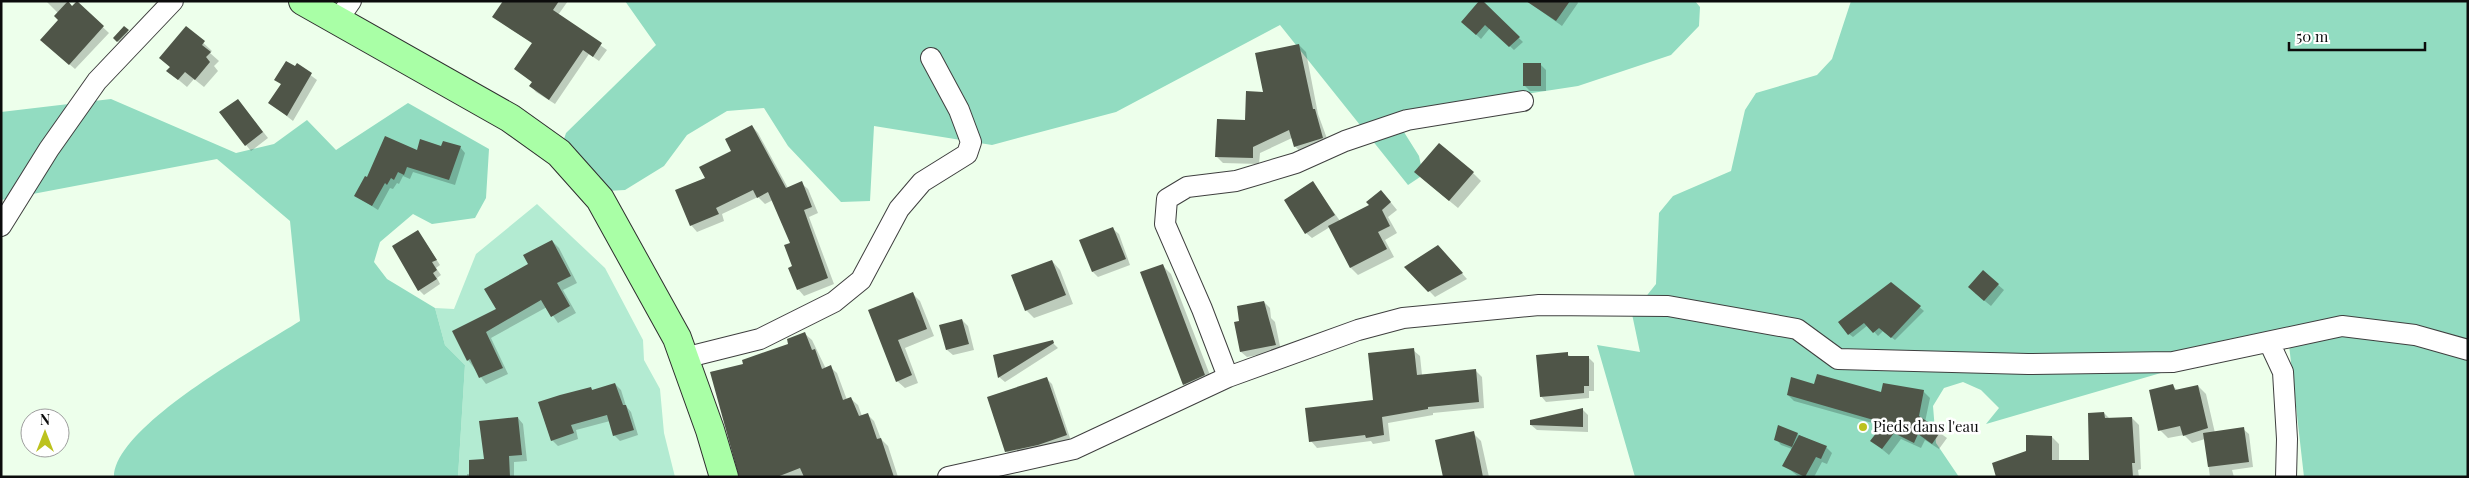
<svg xmlns="http://www.w3.org/2000/svg" width="2469" height="478" viewBox="0 0 2469 478" font-family="'Playfair Display',serif">
<rect width="100%" height="100%" fill="#edffeb"/>
<path fill="#b3ebd2" d="M 537,204 L 605,268 L 643,340 L 644,360 L 660,389 L 664,433 L 675,477 L 458,477 L 465,365 L 445,345 L 435,308 L 454,309 L 476,254 Z"/>
<path fill="#92dcc1" d="M 625,1 L 1695,1 L 1700,7 L 1699,26 L 1671,55 L 1578,86 L 1474,102 L 1448,124 L 1397,121 L 1419,156 L 1423,175 L 1408,185 L 1280,25 L 1116,112 L 992,145 L 874,126 L 870,201 L 841,202 L 788,146 L 764,108 L 727,111 L 687,135 L 664,166 L 625,190 L 606,191 L 562,145 L 566,133 L 656,45 Z
M 1851,1 L 2468,1 L 2468,477 L 2304,477 L 2288,336 L 1986,424 L 1999,408 L 1981,390 L 1963,382 L 1944,388 L 1933,406 L 1936,443 L 1959,477 L 1635,477 L 1597,345 L 1640,352 L 1632,314 L 1656,284 L 1659,213 L 1673,196 L 1731,171 L 1745,110 L 1756,93 L 1817,75 L 1832,59 Z
M 111,99 L 236,153 L 274,144 L 307,120 L 336,150 L 408,103 L 489,149 L 486,198 L 475,218 L 432,224 L 413,214 L 380,242 L 374,262 L 387,279 L 435,308 L 445,345 L 465,365 L 458,477 L 114,477 C 114,426 259,347 300,321 L 290,221 L 217,159 L 1,200 L 1,112 Z"/>
<path fill="#0003" d="M 46,1 L 67,1 L 73,8 L 77,3 L 109,33 L 75,69 L 47,45 L 59,20 L 58,13 Z
M 504,1 L 568,1 L 558,15 L 607,50 L 599,61 L 589,54 L 555,104 L 536,92 L 531,86 L 533,83 L 515,68 L 533,44 L 494,17 Z
M 1481,1 L 1523,42 L 1514,50 L 1490,28 L 1481,39 L 1467,26 Z
M 1527,1 L 1577,1 L 1578,3 L 1562,26 Z
M 186,27 L 212,51 L 210,53 L 219,61 L 214,66 L 218,71 L 204,87 L 194,79 L 187,87 L 168,71 L 171,68 L 160,58 Z
M 124,28 L 130,34 L 121,44 L 114,38 Z
M 1299,45 L 1306,52 L 1318,114 L 1329,144 L 1301,153 L 1295,146 L 1292,138 L 1260,153 L 1259,164 L 1223,163 L 1216,156 L 1246,121 Z
M 1540,64 L 1546,70 L 1546,91 L 1530,91 L 1525,86 Z
M 297,65 L 317,80 L 293,121 L 270,103 L 282,85 L 276,79 Z
M 238,100 L 268,138 L 251,151 L 246,145 Z
M 752,126 L 758,133 L 788,188 L 801,183 L 808,189 L 818,213 L 809,217 L 834,284 L 804,296 L 798,289 L 791,243 L 773,200 L 765,204 L 758,197 L 722,214 L 724,221 L 697,232 L 691,225 L 706,179 L 733,151 Z
M 460,147 L 465,153 L 455,185 L 413,172 L 410,179 L 403,176 L 399,184 L 397,183 L 393,189 L 390,188 L 378,210 L 356,196 L 368,179 L 417,151 Z
M 1473,173 L 1481,181 L 1458,208 L 1424,180 Z
M 1313,183 L 1340,221 L 1388,199 L 1397,210 L 1388,217 L 1397,233 L 1385,240 L 1394,257 L 1358,275 L 1351,268 L 1330,227 L 1312,238 L 1306,233 Z
M 1113,229 L 1119,234 L 1130,265 L 1098,277 L 1093,272 Z
M 418,231 L 440,265 L 436,268 L 441,275 L 437,278 L 440,284 L 424,295 L 419,290 Z
M 552,241 L 559,248 L 577,283 L 563,290 L 576,313 L 558,323 L 547,307 L 491,338 L 508,374 L 486,384 L 468,360 L 454,332 L 498,310 L 529,264 Z
M 1444,253 L 1467,279 L 1435,297 L 1406,267 Z
M 1052,261 L 1060,270 L 1073,304 L 1034,318 L 1026,310 Z
M 1162,265 L 1171,274 L 1213,383 L 1192,393 L 1184,384 Z
M 1983,272 L 2004,290 L 1991,306 L 1975,293 Z
M 1891,283 L 1924,311 L 1895,340 L 1883,331 L 1878,336 L 1868,325 L 1853,337 L 1849,334 Z
M 913,294 L 920,301 L 934,336 L 905,348 L 918,383 L 905,388 L 897,381 L 869,311 Z
M 1264,302 L 1270,308 L 1271,318 L 1275,322 L 1281,351 L 1247,357 L 1241,352 L 1235,323 L 1241,322 Z
M 962,320 L 968,326 L 974,350 L 953,355 L 947,350 Z
M 805,334 L 812,340 L 826,369 L 830,367 L 837,373 L 847,400 L 851,399 L 858,405 L 862,416 L 867,414 L 874,421 L 881,439 L 888,446 L 898,477 L 740,477 L 711,372 L 745,365 L 790,345 Z
M 1052,342 L 1058,348 L 1005,382 L 999,377 L 994,356 Z
M 1413,350 L 1420,356 L 1422,375 L 1475,370 L 1482,377 L 1484,408 L 1433,413 L 1433,415 L 1388,423 L 1390,441 L 1373,444 L 1371,441 L 1317,448 L 1311,441 L 1374,401 Z
M 1567,354 L 1571,357 L 1588,357 L 1594,363 L 1594,391 L 1589,391 L 1589,398 L 1546,402 L 1541,396 Z
M 1046,378 L 1052,384 L 1071,441 L 1012,457 L 1006,451 Z
M 615,384 L 621,390 L 626,406 L 631,412 L 638,435 L 620,441 L 614,435 L 610,421 L 576,430 L 578,439 L 558,446 L 552,440 L 591,388 L 593,391 Z
M 1814,385 L 1882,394 L 1923,391 L 1930,398 L 1925,422 L 1947,438 L 1939,449 L 1925,440 L 1921,448 L 1901,439 L 1889,455 L 1872,441 L 1883,426 L 1794,401 L 1788,395 Z
M 2173,386 L 2178,391 L 2198,386 L 2206,394 L 2215,433 L 2243,429 L 2249,434 L 2253,467 L 2232,470 L 2234,477 L 2210,477 L 2205,439 L 2192,443 L 2184,435 L 2168,438 L 2160,430 Z
M 1583,410 L 1588,415 L 1588,432 L 1537,430 L 1531,425 Z
M 2104,413 L 2110,419 L 2132,418 L 2139,425 L 2141,469 L 2138,470 L 2139,477 L 1995,477 L 2052,437 L 2059,444 L 2059,461 L 2091,461 Z
M 518,418 L 523,424 L 527,461 L 514,462 L 514,477 L 467,477 L 467,474 L 470,474 L 485,460 Z
M 1473,433 L 1481,441 L 1489,477 L 1444,477 Z
M 1797,434 L 1826,447 L 1832,453 L 1827,464 L 1822,462 L 1814,477 L 1799,477 L 1784,465 L 1792,449 L 1781,445 L 1776,439 Z"/>
<path fill="#4f5548" d="M 68,1 L 72,6 L 77,1 L 104,26 L 69,65 L 40,40 L 58,20 L 54,16 Z
M 503,1 L 559,1 L 553,10 L 602,43 L 593,57 L 583,50 L 549,100 L 529,86 L 532,82 L 514,69 L 532,43 L 492,17 Z
M 1479,1 L 1483,1 L 1520,37 L 1509,47 L 1485,25 L 1476,35 L 1461,22 Z
M 1526,1 L 1570,1 L 1556,21 Z
M 124,26 L 129,30 L 117,42 L 113,38 Z
M 186,26 L 205,41 L 202,45 L 211,52 L 206,57 L 210,62 L 195,80 L 185,72 L 178,80 L 166,71 L 170,67 L 159,58 Z
M 1299,44 L 1313,109 L 1315,109 L 1323,138 L 1294,147 L 1289,130 L 1253,147 L 1253,158 L 1215,157 L 1217,119 L 1245,120 L 1246,91 L 1263,92 L 1255,53 Z
M 286,61 L 295,66 L 297,63 L 312,73 L 287,116 L 268,103 L 281,84 L 274,80 Z
M 1523,63 L 1541,63 L 1541,86 L 1523,86 Z
M 238,99 L 263,132 L 245,146 L 219,112 Z
M 752,125 L 786,188 L 802,181 L 812,207 L 804,210 L 828,278 L 797,290 L 788,268 L 792,266 L 784,245 L 790,243 L 768,192 L 757,198 L 753,190 L 716,208 L 719,214 L 690,226 L 675,190 L 705,178 L 699,167 L 731,151 L 725,139 Z
M 385,136 L 417,150 L 420,139 L 441,146 L 443,141 L 461,146 L 449,180 L 407,167 L 404,175 L 398,172 L 394,180 L 391,178 L 387,185 L 385,183 L 372,206 L 354,196 L 365,176 L 367,177 Z
M 1439,143 L 1474,172 L 1449,201 L 1414,172 Z
M 1313,181 L 1335,215 L 1305,234 L 1284,200 Z
M 1381,190 L 1391,202 L 1382,210 L 1390,226 L 1378,232 L 1387,249 L 1350,268 L 1328,226 L 1369,205 L 1366,202 Z
M 1113,227 L 1126,259 L 1092,272 L 1079,240 Z
M 418,230 L 437,260 L 432,262 L 437,270 L 433,273 L 437,279 L 418,291 L 392,246 Z
M 552,240 L 571,276 L 557,283 L 570,306 L 551,317 L 541,300 L 486,332 L 503,368 L 479,378 L 470,359 L 467,361 L 452,331 L 496,309 L 484,289 L 528,264 L 523,255 Z
M 1438,245 L 1463,273 L 1428,292 L 1404,267 Z
M 1052,260 L 1066,295 L 1025,311 L 1011,275 Z
M 1163,264 L 1205,375 L 1183,385 L 1140,272 Z
M 1983,270 L 1999,284 L 1984,301 L 1968,287 Z
M 1891,282 L 1921,306 L 1891,338 L 1879,328 L 1873,333 L 1864,323 L 1848,335 L 1838,322 Z
M 913,292 L 927,329 L 898,340 L 912,375 L 896,382 L 868,310 Z
M 1264,301 L 1276,345 L 1240,352 L 1234,322 L 1239,321 L 1237,306 Z
M 962,319 L 969,344 L 946,350 L 939,325 Z
M 805,332 L 812,350 L 815,349 L 822,369 L 831,365 L 843,400 L 851,397 L 859,416 L 868,413 L 877,439 L 881,438 L 894,477 L 804,477 L 800,468 L 777,477 L 739,477 L 710,372 L 743,364 L 742,360 L 788,344 L 787,339 Z
M 1053,340 L 1054,343 L 998,378 L 993,355 Z
M 1414,348 L 1417,375 L 1476,369 L 1479,402 L 1428,407 L 1428,409 L 1382,417 L 1384,435 L 1366,438 L 1365,435 L 1309,442 L 1305,408 L 1373,400 L 1368,353 Z
M 1568,352 L 1568,356 L 1589,356 L 1589,386 L 1584,386 L 1584,393 L 1540,397 L 1536,355 Z
M 1817,374 L 1881,392 L 1883,383 L 1924,390 L 1919,416 L 1941,431 L 1932,444 L 1918,434 L 1914,443 L 1894,433 L 1882,449 L 1870,441 L 1884,423 L 1787,395 L 1791,377 L 1814,384 Z
M 1047,377 L 1067,435 L 1038,445 L 1005,452 L 987,397 Z
M 615,383 L 623,405 L 626,405 L 634,430 L 613,436 L 607,415 L 571,425 L 574,433 L 551,441 L 538,402 L 560,395 L 591,387 L 592,390 Z
M 2173,384 L 2175,390 L 2198,385 L 2208,428 L 2183,436 L 2180,426 L 2158,431 L 2149,390 Z
M 1583,408 L 1583,427 L 1530,425 L 1530,420 Z
M 2104,412 L 2105,418 L 2132,417 L 2135,463 L 2132,463 L 2133,477 L 1996,477 L 1992,463 L 2026,451 L 2026,435 L 2052,436 L 2052,460 L 2089,460 L 2088,413 Z
M 518,417 L 522,455 L 509,456 L 510,477 L 469,477 L 469,460 L 484,459 L 479,421 Z
M 1778,425 L 1798,433 L 1792,447 L 1774,440 Z
M 2244,427 L 2249,462 L 2208,467 L 2203,433 Z
M 1474,431 L 1483,477 L 1443,477 L 1435,440 Z
M 1799,435 L 1827,446 L 1821,459 L 1816,457 L 1805,477 L 1782,466 Z"/>
<g fill="none" stroke-linecap="round" stroke-linejoin="round">
<g stroke="#3f3f3f" stroke-width="22">
<path id="minor" d="M 337,21 L 351,1
M 1,226 L 49,149 L 97,81 L 173,1
M 2269,342 L 2283,372 L 2287,439 L 2286,477
M 684,358 L 760,339 L 834,302 L 861,280 L 899,209 L 922,182 L 967,154 L 971,142 L 959,110 L 931,58
M 1228,377 L 1202,309 L 1165,224 L 1167,199 L 1187,187 L 1236,181 L 1296,163 L 1345,141 L 1407,120 L 1523,101
M 948,477 L 1074,449 L 1228,377 L 1358,330 L 1403,318 L 1539,305 L 1668,306 L 1797,329 L 1838,359 L 2028,364 L 2173,362 L 2342,326 L 2415,335 L 2468,350"/>
</g>
<g stroke="#2e2e2e" stroke-width="30">
<path id="secondary" d="M 303,1 L 510,118 L 559,153 L 600,199 L 677,338 L 710,430 L 724,477"/>
</g>
<use href="#minor" stroke="#fff" stroke-width="20"/>
<use href="#secondary" stroke="#a9ffa6" stroke-width="28"/>
</g>
<circle fill="#bcc21e" stroke="#fff" stroke-width="2" cx="1863" cy="427" r="5"/>
<g text-anchor="middle" stroke-width="5" stroke-linejoin="round" paint-order="stroke">
<g font-size="15" fill="#0c0c0c" stroke="#fff" text-anchor="start">
<text x="1873" y="432">Pieds dans l'eau</text>
</g>
</g>
<rect width="2469" height="478" fill="none" stroke="#0c0c0c" stroke-width="5"/>
<g transform="translate(45 433)"><circle r="24" fill="#ffffff" stroke="#9e9e9e"/>
<path d="M0-4L9 19L0 12L-9 19Z" fill="#bcc21e"/>
<text y="-8" font-size="14" font-weight="bold" text-anchor="middle" fill="#0c0c0c">N</text>
</g>
<path d="M2289 42v8h136v-8" fill="none" stroke="#0c0c0c" stroke-width="2.5"/>
<text x="2296" y="42" font-size="15" fill="#0c0c0c" stroke="#ffffff" stroke-width="4" paint-order="stroke">50 m</text>
</svg>
